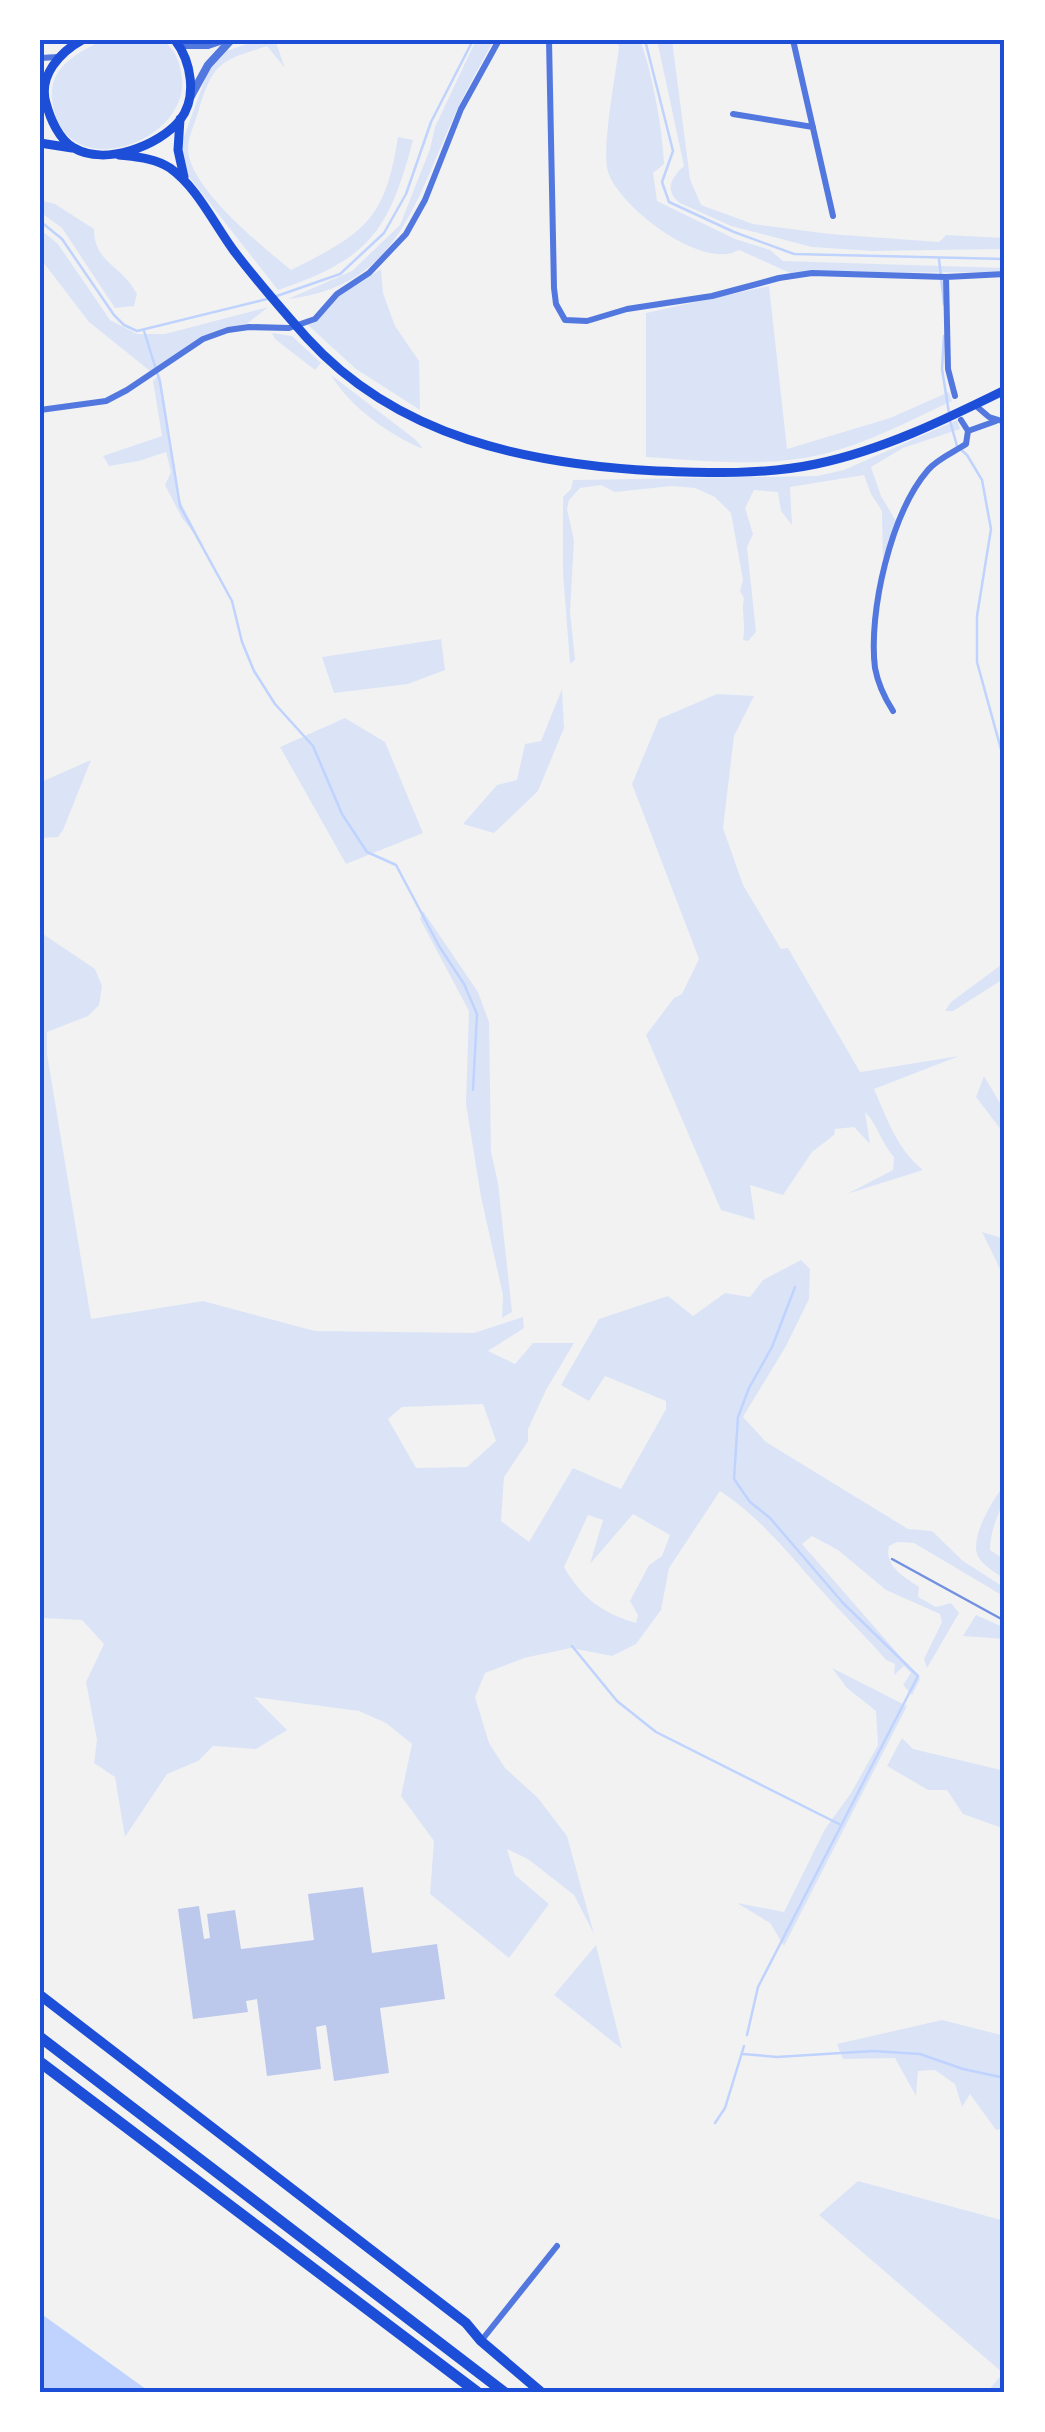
<svg xmlns="http://www.w3.org/2000/svg" width="1045" height="2432" viewBox="0 0 1045 2432" font-family="'Sofia Sans Condensed',sans-serif">
<rect width="100%" height="100%" fill="#f2f2f2"/>
<path fill="#dbe4f7" fill-rule="evenodd" d="M 103,40 L 162,40 C 173,47 179,59 181,72 C 197,141 61,191 52,99 C 49,66 78,53 103,40 Z
M 259,40 L 275,40 L 285,68 L 267,46 C 221,61 214,61 199,109 C 196,121 189,135 188,147 C 187,187 262,246 291,270 C 365,233 385,220 398,137 L 413,140 C 389,231 370,259 278,290 L 186,173 L 181,145 L 209,68 L 223,52 Z
M 476,40 L 494,40 C 476,72 459,103 445,137 C 410,219 388,287 288,299 L 352,271 L 400,225 L 430,149 L 435,127 Z
M 616,40 L 640,40 C 652,71 663,131 664,164 L 653,173 L 657,201 L 735,239 L 770,250 L 783,261 L 1005,268 L 1005,272 L 790,273 L 739,250 C 703,271 620,208 608,172 C 601,151 616,72 619,47 Z
M 657,40 L 672,40 L 690,179 L 701,205 L 753,224 L 830,234 L 939,242 L 946,235 L 1005,238 L 1005,249 L 872,251 L 812,247 L 731,226 L 680,203 C 663,190 672,177 684,166 Z
M 40,200 L 55,204 L 94,229 C 94,263 122,265 137,294 L 134,306 L 115,308 L 62,228 L 40,212 Z
M 40,229 L 58,244 L 110,320 L 137,334 L 165,334 L 268,307 L 248,323 L 202,336 L 150,371 L 89,322 L 40,258 Z
M 381,269 L 383,293 L 395,326 L 419,361 L 420,410 L 356,369 L 308,325 L 316,322 L 339,296 Z
M 769,286 L 787,449 L 890,418 L 949,392 L 952,401 C 911,420 868,443 824,454 C 766,468 705,461 646,457 L 646,313 Z
M 272,333 L 292,336 L 321,363 L 315,370 L 275,339 Z
M 160,374 L 180,501 L 203,545 L 182,518 L 165,485 L 171,472 L 166,452 L 139,461 L 109,466 L 103,456 L 162,436 L 153,381 Z
M 331,375 L 416,440 L 423,449 C 389,435 350,407 331,375 Z
M 957,420 L 960,429 L 903,448 L 871,467 L 881,496 L 896,521 L 883,567 L 882,511 L 871,494 L 864,475 L 790,487 L 792,525 L 781,511 L 778,492 L 754,490 L 745,508 L 753,534 L 747,547 L 756,632 L 748,641 L 743,640 C 746,622 741,613 744,598 L 740,591 L 743,580 L 731,513 L 715,497 L 695,488 L 672,486 L 615,492 L 601,485 L 580,488 L 569,500 L 567,509 L 574,540 L 570,611 L 575,660 L 570,664 L 563,572 L 563,497 L 571,489 L 573,480 L 817,476 L 844,470 Z
M 441,639 L 445,670 L 408,684 L 334,693 L 322,657 Z
M 562,689 L 564,728 L 538,791 L 494,833 L 463,824 L 497,785 L 517,780 L 525,744 L 541,741 Z
M 717,694 L 754,696 L 734,736 L 723,828 L 743,885 L 781,949 L 788,948 L 860,1072 L 959,1056 L 874,1089 C 887,1119 897,1149 923,1170 L 847,1194 L 893,1170 L 894,1157 C 881,1143 878,1125 865,1112 L 870,1144 L 854,1127 L 835,1129 L 834,1135 L 812,1152 L 783,1195 L 750,1185 L 755,1220 L 721,1210 L 646,1035 L 674,998 L 682,994 L 699,959 L 632,784 L 659,719 Z
M 345,718 L 385,742 L 423,833 L 346,864 L 280,747 Z
M 91,760 L 63,830 L 58,837 L 41,838 L 41,782 Z
M 423,911 L 478,992 L 489,1022 L 491,1152 L 498,1183 L 512,1312 L 502,1318 L 503,1295 L 481,1197 L 466,1104 L 469,1011 L 420,919 Z
M 40,932 L 95,969 L 102,986 L 99,1005 L 88,1016 L 47,1032 L 47,1054 L 91,1319 L 203,1301 L 315,1331 L 474,1333 L 523,1317 L 524,1328 L 488,1351 L 515,1364 L 533,1343 L 574,1343 L 546,1390 L 528,1429 L 528,1441 L 504,1477 L 501,1521 L 529,1542 L 573,1468 L 621,1489 L 666,1409 L 666,1401 L 605,1376 L 589,1401 L 561,1385 L 599,1319 L 668,1296 L 693,1316 L 725,1293 L 750,1297 L 763,1280 L 801,1260 L 810,1269 L 809,1299 L 786,1346 L 743,1417 L 766,1442 L 908,1529 L 932,1531 L 963,1561 L 1005,1588 L 1005,1597 L 914,1543 L 897,1542 L 889,1546 C 884,1566 904,1577 919,1587 L 918,1597 L 936,1607 L 951,1603 L 959,1613 L 927,1668 L 924,1659 L 942,1622 L 940,1614 L 886,1590 L 838,1550 L 812,1536 L 802,1544 L 920,1679 L 912,1695 L 903,1685 L 911,1673 L 904,1666 L 894,1675 L 895,1664 L 886,1660 C 865,1635 842,1614 821,1590 C 789,1554 761,1518 720,1491 L 669,1568 L 661,1610 L 636,1644 L 612,1656 L 571,1648 L 524,1658 L 485,1673 L 475,1697 L 489,1743 L 505,1768 L 538,1798 L 567,1836 L 594,1934 L 574,1895 L 528,1859 L 507,1849 L 515,1875 L 549,1904 L 509,1958 L 430,1894 L 434,1841 L 401,1796 L 412,1744 L 386,1723 L 359,1711 L 254,1697 L 287,1730 L 256,1749 L 213,1746 L 198,1761 L 167,1774 L 125,1837 L 115,1777 L 94,1763 L 97,1740 L 86,1682 L 104,1644 L 82,1620 L 40,1618 ZM 483,1404 L 496,1441 L 467,1467 L 416,1468 L 388,1419 L 402,1407 ZM 633,1514 L 670,1535 L 662,1556 L 649,1565 L 630,1601 L 638,1615 L 636,1623 C 602,1613 582,1598 564,1567 L 588,1515 L 603,1520 L 590,1564 Z
M 1005,962 L 1005,978 L 953,1011 L 945,1011 L 951,1002 Z
M 984,1076 L 1000,1103 L 1005,1101 L 1005,1131 L 1002,1131 L 976,1097 Z
M 982,1232 L 1005,1239 L 1005,1279 Z
M 1005,1484 C 1005,1511 991,1519 990,1550 L 1005,1560 L 1005,1579 C 997,1574 984,1566 979,1558 C 967,1540 994,1498 1005,1484 Z
M 976,1615 L 1005,1628 L 1005,1639 L 963,1636 Z
M 832,1668 L 907,1706 L 784,1946 L 770,1923 L 737,1903 L 784,1912 L 825,1829 L 851,1793 L 878,1745 L 876,1711 L 847,1688 Z
M 902,1738 L 913,1749 L 1005,1771 L 1005,1829 L 963,1814 L 947,1790 L 928,1790 L 887,1766 Z
M 596,1945 L 622,2049 L 554,1995 Z
M 942,2020 L 1005,2036 L 1005,2128 L 996,2130 L 970,2094 L 962,2107 L 955,2084 L 935,2070 L 918,2071 L 916,2096 L 895,2058 L 843,2059 L 837,2044 Z
M 858,2181 L 1005,2221 L 1005,2392 L 987,2392 L 1003,2373 L 819,2215 Z"/>
<path fill="#bfd3fe" d="M 40,2313 L 150,2392 L 40,2392 Z"/>
<g fill="none" stroke-linecap="round" stroke-linejoin="round">
<path stroke="#bfd3fe" stroke-width="2.5" d="M 645,40 L 673,151 L 662,182 L 669,202 L 734,232 L 794,254 L 1005,259
M 40,221 L 62,239 L 114,315 L 124,325 L 137,331 L 267,299
M 939,259 L 944,304
M 274,297 L 340,274 L 384,233 L 406,194 L 431,122 L 473,40
M 144,331 L 160,382 L 180,506 L 232,601 L 242,642 L 254,671 L 275,704 L 313,746 L 342,814 L 367,852 L 396,865 L 439,946 L 464,984 L 477,1014 L 473,1090
M 944,336 L 942,369 L 949,413
M 950,421 L 957,446 L 967,455 L 982,480 L 991,529 L 977,616 L 977,662 L 1005,764
M 572,1646 L 617,1701 L 656,1732 L 839,1824
M 747,2035 L 758,1987 L 918,1676 L 843,1603 L 770,1518 L 750,1502 L 734,1479 L 738,1417 L 749,1388 L 772,1347 L 795,1287
M 743,2054 L 777,2057 L 873,2051 L 920,2054 L 963,2069 L 1005,2078
M 715,2123 L 725,2108 L 744,2046"/>
</g>
<path fill="#bdc9ec" d="M 363,1887 L 372,1953 L 437,1944 L 445,1999 L 380,2008 L 389,2073 L 334,2081 L 326,2025 L 316,2027 L 321,2069 L 267,2076 L 257,1999 L 246,2001 L 248,2012 L 193,2019 L 178,1909 L 199,1906 L 204,1939 L 210,1938 L 207,1914 L 235,1910 L 241,1949 L 314,1940 L 308,1894 Z"/>
<g fill="none" stroke-linecap="round" stroke-linejoin="round">
<path stroke="#5277de" stroke-width="6" d="M 549,40 L 554,288 L 556,304 L 565,320 L 587,321 L 627,309 L 712,296 L 779,278 L 812,273 L 946,277 L 1005,274
M 793,40 L 833,216
M 40,58 L 58,57
M 733,114 L 813,127
M 946,277 L 948,369 L 955,396
M 975,405 L 989,417 L 1005,422
M 40,410 L 106,401 L 127,390 L 203,339 L 228,330 L 249,327 L 289,328 L 315,319 L 337,294 L 369,273 L 406,234 L 425,200 L 461,109 L 499,40
M 968,431 L 996,421
M 893,711 C 884,697 878,684 875,668 C 868,612 891,513 928,470 C 937,459 954,452 966,444 L 968,431 L 961,420
M 481,2341 L 557,2246"/>
<path stroke="#5277de" stroke-width="8" d="M 179,45 L 208,45 L 223,40
M 191,96 L 208,65 L 231,40"/>
<path stroke="#1d4ed8" stroke-width="9" d="M 82,40 C 60,52 38,76 46,103 C 50,118 59,140 74,148 C 105,166 159,146 180,120 C 198,97 191,61 175,40
M 180,119 L 178,150 L 184,177
M 40,143 L 72,148
M 119,155 C 137,157 155,158 170,168 C 197,187 214,224 234,251 C 257,281 282,310 307,338 C 398,438 528,464 657,471 C 710,473 764,475 816,464 C 883,450 944,420 1005,390"/>
<path stroke="#1d4ed8" stroke-width="10" d="M 40,1995 L 466,2323 L 481,2341 L 541,2392"/>
<path stroke="#1d4ed8" stroke-width="11" d="M 40,2037 L 504,2392
M 40,2062 L 477,2392"/>
<path stroke="#7290e2" stroke-width="2.5" d="M 892,1559 L 1005,1621"/>
</g>
<rect width="1045" height="2432" fill="none" stroke="#ffffff" stroke-width="85"/>
<rect x="42" y="42" width="960" height="2348" fill="none" stroke="#1d4ed8" stroke-width="4"/>
</svg>
